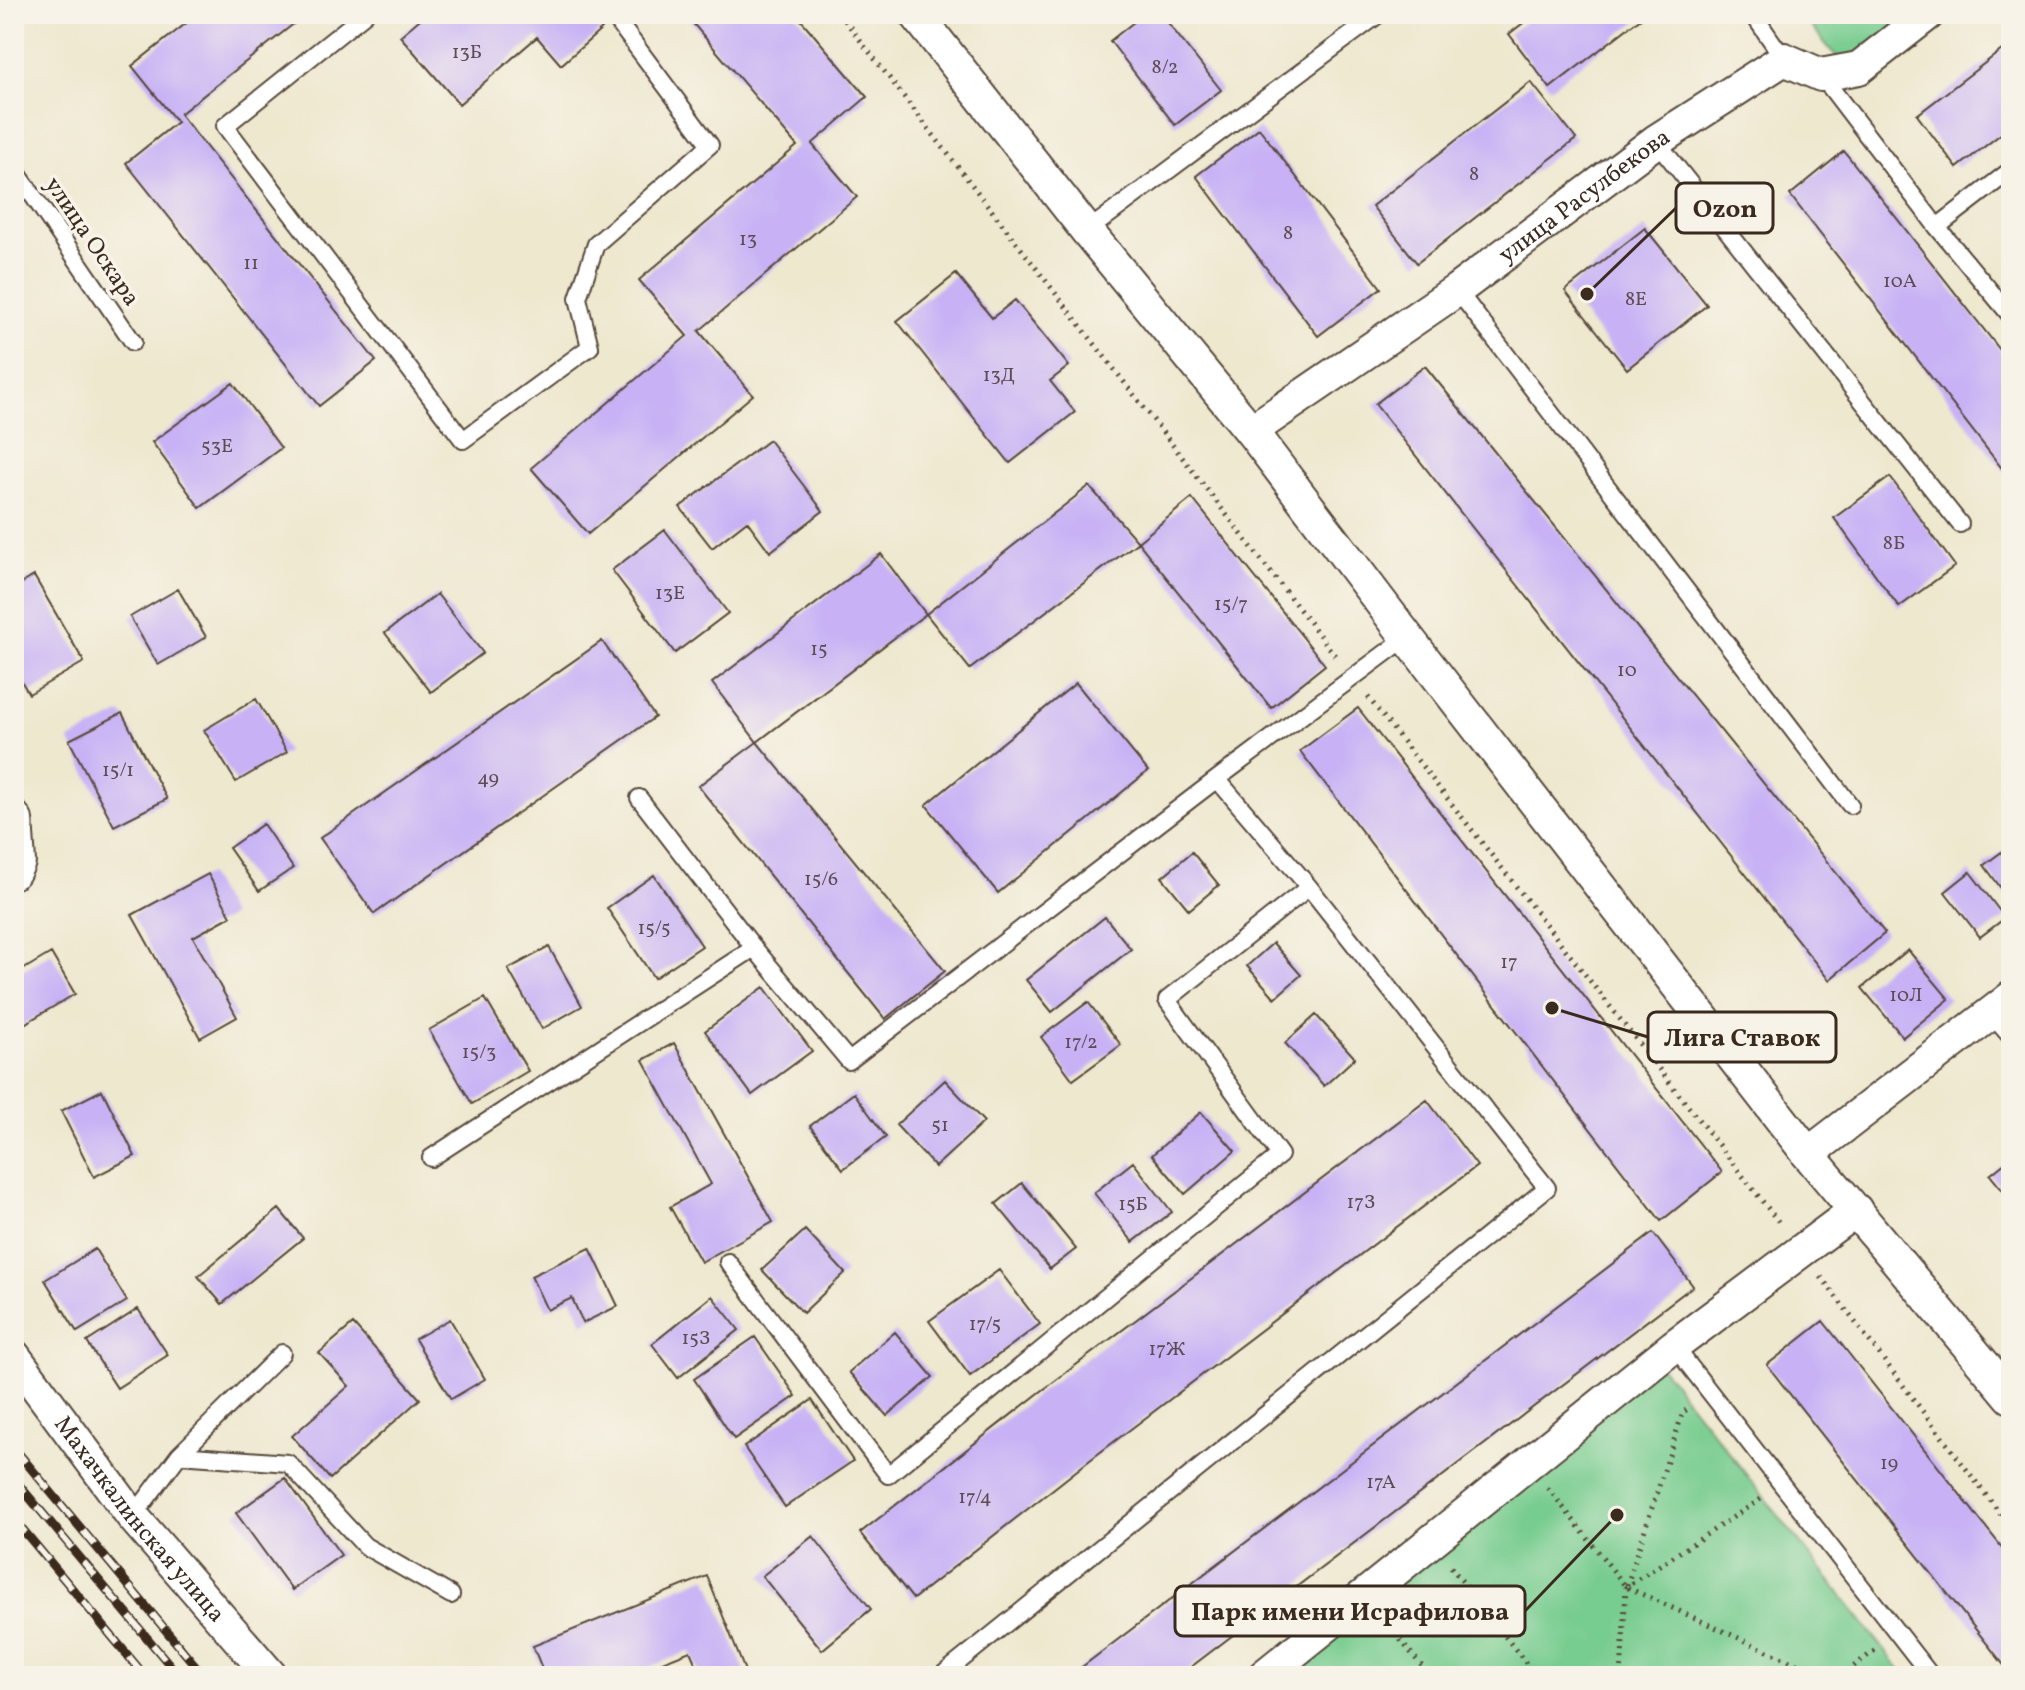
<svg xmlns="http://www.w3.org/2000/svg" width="2025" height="1690" viewBox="0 0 2025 1690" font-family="Vollkorn,serif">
<rect width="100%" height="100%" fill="#f7f3e8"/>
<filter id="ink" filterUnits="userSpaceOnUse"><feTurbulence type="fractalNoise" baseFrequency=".0125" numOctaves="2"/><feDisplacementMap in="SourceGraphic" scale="16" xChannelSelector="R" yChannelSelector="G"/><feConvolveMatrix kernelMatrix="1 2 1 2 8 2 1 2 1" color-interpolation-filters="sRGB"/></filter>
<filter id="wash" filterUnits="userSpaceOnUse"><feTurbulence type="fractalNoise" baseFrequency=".006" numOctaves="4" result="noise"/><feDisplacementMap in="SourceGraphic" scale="32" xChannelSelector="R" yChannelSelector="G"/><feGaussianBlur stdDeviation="1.8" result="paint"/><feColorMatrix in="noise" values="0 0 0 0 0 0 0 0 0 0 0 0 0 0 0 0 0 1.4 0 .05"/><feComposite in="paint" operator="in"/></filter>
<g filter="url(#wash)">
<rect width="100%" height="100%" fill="#eee8cf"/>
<path fill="#77cc8f" stroke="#597b56" stroke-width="2" d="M 1801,14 L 1915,14 L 1843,65 Z
M 1651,1354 L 1905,1676 L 1261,1676 Z"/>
<g id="blocks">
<path fill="#c8b2f5" d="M 198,14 L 306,14 L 180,114 L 376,361 L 319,406 L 126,163 L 177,122 L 132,66 Z
M 426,14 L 589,14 L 602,29 L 561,65 L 537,37 L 459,104 L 400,36 Z
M 685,14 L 796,14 L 867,97 L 812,144 L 857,197 L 699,331 L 753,395 L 588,534 L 531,468 L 687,336 L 639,280 L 797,146 Z
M 1144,14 L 1161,14 L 1221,90 L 1175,125 L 1110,41 Z
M 1535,14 L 1646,14 L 1550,88 L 1509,34 Z
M 2011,43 L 2011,126 L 1957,168 L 1917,115 Z
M 1531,82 L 1576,139 L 1417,263 L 1372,206 Z
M 1259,128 L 1381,288 L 1318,336 L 1196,176 Z
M 1844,151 L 2011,364 L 2011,480 L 1790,195 Z
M 1645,228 L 1707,305 L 1627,369 L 1565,291 Z
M 956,274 L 992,318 L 1015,300 L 1069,366 L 1050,381 L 1075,412 L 1010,463 L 897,321 Z
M 1425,366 L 1885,933 L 1829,980 L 1375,404 Z
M 233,383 L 281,448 L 200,508 L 152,442 Z
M 769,440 L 823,511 L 770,552 L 747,521 L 712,548 L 680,507 Z
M 1890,477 L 1955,566 L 1899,607 L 1834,518 Z
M 1089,486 L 1138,542 L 970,669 L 926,614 L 757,742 L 712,683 L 881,554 L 926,614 Z
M 1192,498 L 1325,665 L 1271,708 L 1138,542 Z
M 665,530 L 728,613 L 675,653 L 612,570 Z
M 34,576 L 84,662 L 29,694 L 14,669 L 14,588 Z
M 178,589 L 206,637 L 158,665 L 130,617 Z
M 437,594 L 483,653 L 431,692 L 385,633 Z
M 602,641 L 655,717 L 374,914 L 320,838 Z
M 1076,683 L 1148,771 L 998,893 L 926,805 Z
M 256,699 L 287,752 L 236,782 L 204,730 Z
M 1358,708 L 1722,1172 L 1661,1221 L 1300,751 Z
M 122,713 L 167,799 L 114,826 L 69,740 Z
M 757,742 L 945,971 L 885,1019 L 698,786 Z
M 263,824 L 293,868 L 259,891 L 229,848 Z
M 2011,845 L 2011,902 L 1984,865 Z
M 1192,852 L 1219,885 L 1189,910 L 1162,877 Z
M 1970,872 L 2005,918 L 1980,937 L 1945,892 Z
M 208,874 L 231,916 L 193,937 L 237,1017 L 200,1038 L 132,915 Z
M 654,875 L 702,946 L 654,978 L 607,908 Z
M 1105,917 L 1131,949 L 1052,1012 L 1026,980 Z
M 1273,943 L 1301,975 L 1275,998 L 1247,966 Z
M 549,947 L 582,1006 L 542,1029 L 508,969 Z
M 1908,950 L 1949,999 L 1903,1037 L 1862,988 Z
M 51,953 L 75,994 L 14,1030 L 14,975 Z
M 764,987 L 812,1051 L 752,1095 L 705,1031 Z
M 485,998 L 528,1071 L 472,1104 L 429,1030 Z
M 1088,1002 L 1121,1045 L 1073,1080 L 1041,1037 Z
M 1316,1015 L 1355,1058 L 1324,1086 L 1285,1043 Z
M 674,1043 L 773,1222 L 701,1262 L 670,1207 L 711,1184 L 643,1060 Z
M 945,1080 L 984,1122 L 935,1167 L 896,1125 Z
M 102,1090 L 135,1156 L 94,1177 L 61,1111 Z
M 854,1093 L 886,1137 L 843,1169 L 810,1126 Z
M 1427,1100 L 1477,1166 L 1090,1460 L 913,1599 L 860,1533 L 1039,1393 Z
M 1201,1112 L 1235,1151 L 1185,1194 L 1152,1155 Z
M 2011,1158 L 2011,1201 L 1990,1175 Z
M 1133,1162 L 1172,1212 L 1133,1242 L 1094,1193 Z
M 1022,1183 L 1076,1249 L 1050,1269 L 996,1204 Z
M 279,1209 L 303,1238 L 222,1304 L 198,1276 Z
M 805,1230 L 845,1273 L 803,1313 L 762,1270 Z
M 1653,1233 L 1693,1286 L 1179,1676 L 1070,1676 Z
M 590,1248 L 618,1306 L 583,1323 L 572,1298 L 547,1310 L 531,1276 Z
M 95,1249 L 127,1301 L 77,1332 L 45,1280 Z
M 999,1270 L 1040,1324 L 970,1376 L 929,1321 Z
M 712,1296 L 739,1330 L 678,1378 L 652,1344 Z
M 138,1309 L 168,1355 L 117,1388 L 87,1342 Z
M 450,1319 L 485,1379 L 451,1399 L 415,1339 Z
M 1823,1321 L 2011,1559 L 2011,1674 L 1767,1365 Z
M 353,1324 L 420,1399 L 330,1479 L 292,1436 L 349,1386 L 319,1353 Z
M 895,1332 L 933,1377 L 887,1416 L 849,1372 Z
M 755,1337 L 796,1396 L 734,1439 L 694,1379 Z
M 812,1400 L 853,1461 L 785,1507 L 744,1447 Z
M 285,1478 L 341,1555 L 292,1590 L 236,1513 Z
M 813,1536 L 871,1609 L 822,1650 L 762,1576 Z
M 707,1576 L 747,1676 L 701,1676 L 690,1651 L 627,1676 L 545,1676 L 533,1646 Z"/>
</g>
</g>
<g filter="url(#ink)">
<use href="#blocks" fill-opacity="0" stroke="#564639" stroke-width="2"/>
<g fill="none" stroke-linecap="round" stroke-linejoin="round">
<g stroke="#564639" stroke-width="20">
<path id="lane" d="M 365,14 L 225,126 L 463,440 L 590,347 L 578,298 L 596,244 L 710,145 L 612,14
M 1753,14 L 1784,59
M 1821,75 L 1937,227 L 2011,316
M 1656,141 L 1960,524
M 14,168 L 133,342
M 1937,227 L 2011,170
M 1087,231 L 1379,14
M 1457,290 L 1850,805
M 639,798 L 754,948 L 849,1061 L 1217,779 L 1407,637
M 1991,1014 L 2011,1037
M 431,1158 L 754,948
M 728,1262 L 888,1475 L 1280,1155 L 1167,1000 L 1309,887
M 1674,1346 L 1931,1676
M 179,1455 L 288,1463 L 365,1546 L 451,1595
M 133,1517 L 179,1455 L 282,1353
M 941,1676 L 1547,1188 L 1309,887 L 1217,779"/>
</g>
<g stroke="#564639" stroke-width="36">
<g id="street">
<path d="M 916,14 L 1087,231 L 1251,431 L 1407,637 L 1808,1154 L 2011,1397"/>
<path id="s1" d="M 1251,431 L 1457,290 L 1656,141 L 1784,59 L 1821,75 L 1859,68 L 1928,14"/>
<path d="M 14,817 L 16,820 L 19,862 L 14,872"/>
<path d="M 1808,1154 L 2011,998"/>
<path id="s2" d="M 14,1356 L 133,1517 L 271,1676"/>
<path d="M 1264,1676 L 1674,1346 L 1856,1210"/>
</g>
</g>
<path stroke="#564639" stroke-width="5" stroke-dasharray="2 6" stroke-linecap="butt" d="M 840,14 L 1337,658
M 1368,697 L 1781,1225
M 1821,1277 L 2011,1528
M 1548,1488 L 1626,1587 L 1823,1676
M 1451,1567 L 1536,1676
M 1627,1585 L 1683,1412 L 1690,1408
M 1385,1621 L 1430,1676
M 1621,1676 L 1626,1587 L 1761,1499
M 1841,1676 L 1878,1648"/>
<use href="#lane" stroke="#fff" stroke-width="16"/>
<use href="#street" stroke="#fff" stroke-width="32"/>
<g stroke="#3b2a1e" stroke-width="9">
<path id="rail" d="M 14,1448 L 204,1676
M 14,1479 L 179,1676
M 14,1519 L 145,1676"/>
</g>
<use href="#rail" stroke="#f7f3e8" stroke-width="6" stroke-dasharray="18" stroke-linecap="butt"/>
</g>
</g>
<g text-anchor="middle" stroke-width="7" stroke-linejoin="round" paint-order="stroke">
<g font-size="20" fill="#5e4c54">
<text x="467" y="58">13Б</text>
<text x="1165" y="73">8/2</text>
<text x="1474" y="180">8</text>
<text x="1288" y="239">8</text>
<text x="748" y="245">13</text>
<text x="251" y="269">11</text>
<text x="1900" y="287">10А</text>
<text x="1636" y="305">8Е</text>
<text x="999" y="381">13Д</text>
<text x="217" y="452">53Е</text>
<text x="1894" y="549">8Б</text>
<text x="670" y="599">13Е</text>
<text x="1231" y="610">15/7</text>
<text x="819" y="655">15</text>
<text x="1627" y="676">10</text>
<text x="118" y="776">15/1</text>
<text x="488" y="784">49</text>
<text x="821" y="885">15/6</text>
<text x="654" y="934">15/5</text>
<text x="1509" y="968">17</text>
<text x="1906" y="1001">10Л</text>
<text x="1081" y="1048">17/2</text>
<text x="479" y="1058">15/3</text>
<text x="940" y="1131">51</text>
<text x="1361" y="1208">17З</text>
<text x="1133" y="1210">15Б</text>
<text x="985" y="1330">17/5</text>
<text x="696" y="1344">15З</text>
<text x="1167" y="1355">17Ж</text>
<text x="1889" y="1469">19</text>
<text x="1381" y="1488">17А</text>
<text x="975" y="1503">17/4</text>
</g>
<g font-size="24" fill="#3b2a1e" stroke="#f7f3e8">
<text dy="8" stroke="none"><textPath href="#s1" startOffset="408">улица Расулбекова</textPath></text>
<text transform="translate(93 241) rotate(56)" y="8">улица Оскара</text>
<text dy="8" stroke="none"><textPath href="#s2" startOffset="206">Махачкалинская улица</textPath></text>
</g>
</g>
<path fill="none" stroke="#3b2a1e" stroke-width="3" d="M1587 294L1676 208M1552 1008L1648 1037M1617 1515L1525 1611"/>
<g fill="#3b2a1e" stroke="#f7f3e8" stroke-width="3">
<circle cx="1587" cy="294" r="8"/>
<circle cx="1552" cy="1008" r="8"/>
<circle cx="1617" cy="1515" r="8"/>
</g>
<g fill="#f7f3e8" stroke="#3b2a1e" stroke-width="3">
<rect x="1676" y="183" width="97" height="50" rx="8"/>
<rect x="1648" y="1012" width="188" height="50" rx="8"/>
<rect x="1175" y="1586" width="350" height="50" rx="8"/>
</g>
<g font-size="26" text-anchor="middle" font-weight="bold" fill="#3b2a1e">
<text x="1725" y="217">Ozon</text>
<text x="1742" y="1046">Лига Ставок</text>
<text x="1350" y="1620">Парк имени Исрафилова</text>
</g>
<rect width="2025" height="1690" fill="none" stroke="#f7f3e8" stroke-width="48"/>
</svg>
